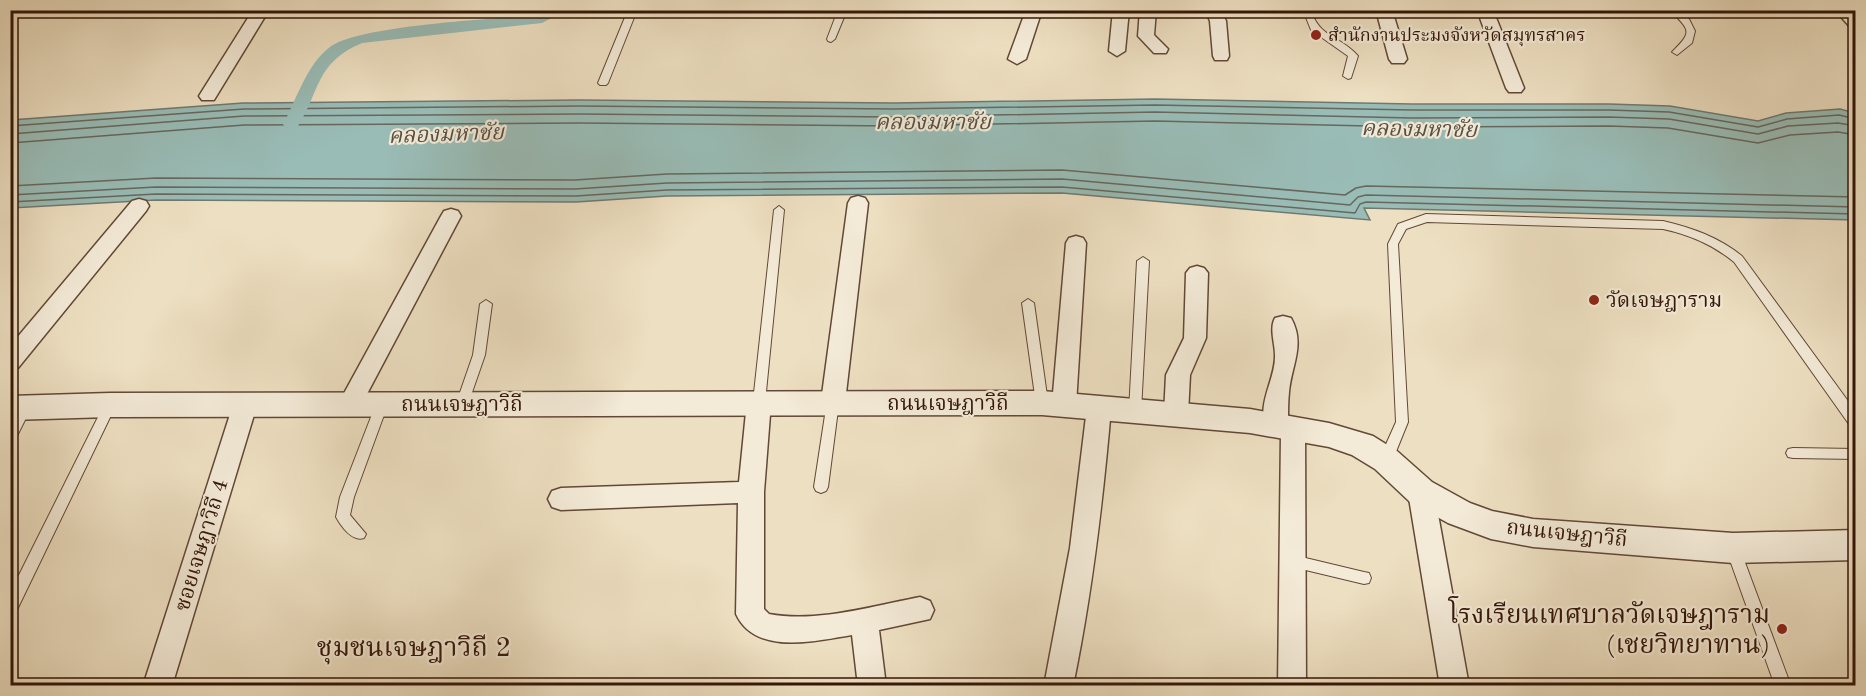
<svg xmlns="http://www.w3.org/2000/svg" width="1866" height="696" viewBox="0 0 1866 696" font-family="'Old Standard TT','Noto Serif Thai',serif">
<rect width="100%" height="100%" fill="#eddfc1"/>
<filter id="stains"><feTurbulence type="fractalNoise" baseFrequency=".00333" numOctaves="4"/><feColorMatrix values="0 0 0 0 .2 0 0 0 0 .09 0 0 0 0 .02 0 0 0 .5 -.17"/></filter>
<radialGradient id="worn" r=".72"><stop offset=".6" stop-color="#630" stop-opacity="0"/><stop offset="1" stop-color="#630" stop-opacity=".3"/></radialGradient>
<path fill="#99bcb6" stroke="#707970" stroke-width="1.5" d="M 1155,99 L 1412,104 L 1609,104 L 1670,106 L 1758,121 L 1786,113 L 1840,109 L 1855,113 L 1855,220 L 1364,208 L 1370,220 L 1062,193 L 667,196 L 576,202 L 156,200 L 11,208 L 11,120 L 243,103 L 579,100 L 894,103 Z"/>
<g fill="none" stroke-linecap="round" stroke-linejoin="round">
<path stroke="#66685e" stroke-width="1.5" d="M 10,126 L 244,109 L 579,106 L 894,109 L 1155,105 L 1412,110 L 1609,110 L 1669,112 L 1758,127 L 1787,119 L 1839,115 L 1856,119
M 10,134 L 244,116 L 579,114 L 894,117 L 1155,112 L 1412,118 L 1609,117 L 1669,119 L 1758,134 L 1788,126 L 1838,123 L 1856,126
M 10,143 L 244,125 L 579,123 L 894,126 L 1155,121 L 1412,127 L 1609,126 L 1668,128 L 1758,143 L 1790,135 L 1838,132 L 1856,135
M 10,186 L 156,178 L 575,180 L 667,174 L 1062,170 L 1345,195 L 1356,188 L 1366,186 L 1856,197
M 10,195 L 156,187 L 575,189 L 667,183 L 1062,179 L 1350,205 L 1358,197 L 1366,195 L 1856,207
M 10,202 L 156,194 L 576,196 L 667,190 L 1062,187 L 1355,213 L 1360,204 L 1366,202 L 1856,214"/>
<path fill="#99bcb6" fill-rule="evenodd" d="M 548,10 L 567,10 L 542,23 L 362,43 C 315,63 321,90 297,128 L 291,130 L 283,125 C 296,100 307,64 330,47 C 360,25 496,19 539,15 Z"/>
<g stroke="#624836" stroke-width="2">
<path id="service" d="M 628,10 L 637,10 L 608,83 L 606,85 L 600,85 L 598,83 Z
M 838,10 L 847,10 L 835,39 L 831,42 L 828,41 L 827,39 Z
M 1303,10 L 1311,10 C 1319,38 1341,36 1358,56 L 1351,78 L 1348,79 L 1343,76 L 1348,56 L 1311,30 Z
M 1528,10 L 1537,10 L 1539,15 L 1532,17 Z
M 1670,10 L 1680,10 L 1689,19 L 1695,31 L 1692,43 L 1677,55 L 1672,52 C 1693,31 1690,31 1670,10 Z
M 779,206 L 784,210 L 765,402 L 763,405 L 755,405 L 753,402 L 774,210 Z
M 1426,214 L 1663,221 C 1693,228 1718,237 1742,256 L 1856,412 L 1856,428 L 1851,427 L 1734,262 C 1712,244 1690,235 1663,229 L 1427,222 L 1406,229 L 1398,244 L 1408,422 L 1391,464 L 1386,465 L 1381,464 L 1379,460 L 1396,422 L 1388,244 L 1398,224 Z
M 1143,257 L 1149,261 L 1141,411 L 1139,415 L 1131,415 L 1129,411 L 1137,261 Z
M 1028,299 L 1034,303 L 1048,403 L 1046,407 L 1038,407 L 1036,403 L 1022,303 Z
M 486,300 L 492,304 L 485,355 L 468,404 L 466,408 L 458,408 L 456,404 L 473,355 L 480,304 Z
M 833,397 L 837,399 L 839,402 L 828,487 L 826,491 L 821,493 L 816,491 L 814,487 L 827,402 L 829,399 Z
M 382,399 L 386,400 L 388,404 L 354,497 L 350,515 L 366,534 L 364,538 C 352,542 341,526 336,517 L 340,497 L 376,404 L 378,400 Z
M 110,400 L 114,401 L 116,405 L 15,614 L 10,616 L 10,593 L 106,401 Z
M 25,403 L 29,404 L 31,408 L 15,440 L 10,441 L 10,423 L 21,404 Z
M 1793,448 L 1856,449 L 1856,459 L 1793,458 L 1788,457 L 1786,453 L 1788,449 Z
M 1733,543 L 1738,545 L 1740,549 L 1791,686 L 1775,686 L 1726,549 L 1728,545 Z
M 1293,555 L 1364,572 L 1369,573 L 1371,578 L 1369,583 L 1364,584 L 1293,567 L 1288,565 L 1286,561 L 1288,557 Z"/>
</g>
<g stroke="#624836" stroke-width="3">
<path id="minor" d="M 253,10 L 269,10 L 214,100 L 202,100 L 199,96 Z
M 1026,10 L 1042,10 L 1026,59 L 1017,64 L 1008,59 Z
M 1113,10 L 1129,10 L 1125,51 L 1117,56 L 1109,51 Z
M 1140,10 L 1156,10 L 1154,35 L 1168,49 L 1166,53 L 1154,53 L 1138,36 Z
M 1205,10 L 1221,10 L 1226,21 L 1229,56 L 1227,60 L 1215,60 L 1213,56 L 1210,21 Z
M 1376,10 L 1392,10 L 1407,59 L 1404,63 L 1392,63 L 1389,59 Z
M 1477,10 L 1493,10 L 1524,88 L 1521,92 L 1509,92 L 1506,88 Z
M 1835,10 L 1852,10 L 1856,14 L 1856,29 L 1850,27 Z
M 858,196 L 865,198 L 868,203 L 845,402 L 841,409 L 833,411 L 825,409 L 821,402 L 848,203 L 851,198 Z
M 139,199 L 146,201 L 149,206 L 146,211 L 18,368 L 10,371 L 10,346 L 132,201 Z
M 451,209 L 458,211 L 461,216 L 358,411 L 350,413 L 342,411 L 338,404 L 342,397 L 441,216 L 444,211 Z
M 1076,236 L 1083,238 L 1086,243 L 1076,405 L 1072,412 L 1064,414 L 1056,412 L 1052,405 L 1066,243 L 1069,238 Z
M 1197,266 L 1204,268 L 1208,273 L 1206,338 L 1190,375 L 1188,414 L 1184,421 L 1176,423 L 1168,421 L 1164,414 L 1166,375 L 1184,338 L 1186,273 L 1190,268 Z
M 1283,316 L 1291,318 C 1306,345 1291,366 1289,392 C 1288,401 1288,411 1288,420 L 1301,421 L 1305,428 L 1306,686 L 1278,686 L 1281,433 L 1268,432 C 1254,406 1276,380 1275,355 C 1275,343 1269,329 1275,318 Z
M 759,393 L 767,395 L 771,402 L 764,492 L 764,609 L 769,614 C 817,623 873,606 920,597 L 930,601 L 934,610 L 930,619 L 879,630 L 886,686 L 858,686 L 852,635 C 815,641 755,656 736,614 L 738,503 L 561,510 L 552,507 L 548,499 L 552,491 L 561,488 L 739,482 L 747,402 L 751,395 Z
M 245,396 L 253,398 L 257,405 L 172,686 L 143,686 L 233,405 L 237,398 Z
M 1099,399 L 1107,401 L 1111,408 C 1103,501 1092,594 1073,686 L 1044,686 L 1070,548 L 1087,408 L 1091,401 Z
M 1421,481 L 1430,484 L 1434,492 L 1469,686 L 1440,686 L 1408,492 L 1412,484 Z"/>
</g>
<g stroke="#624836" stroke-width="3">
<path id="tertiary" d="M 1042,391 L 1250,409 L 1329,423 L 1373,436 L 1397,451 L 1432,482 L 1470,503 L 1492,511 L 1533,519 L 1733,533 L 1856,530 L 1856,560 L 1733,563 L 1533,547 L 1491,539 L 1448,523 L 1410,502 L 1375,469 L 1352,455 L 1329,447 L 1250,433 L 1042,415 L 110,417 L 10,420 L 10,396 L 110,393 Z"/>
</g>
<use href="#service" fill="#f3ead7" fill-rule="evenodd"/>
<use href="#minor" fill="#f3ead7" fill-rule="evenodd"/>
<use href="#tertiary" fill="#f3ead7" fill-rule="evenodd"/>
</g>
<g fill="#8f2418" stroke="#f3ead7" stroke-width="2">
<circle cx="1316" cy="35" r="6"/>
<circle cx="1594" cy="300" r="6"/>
<circle cx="1782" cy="629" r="6"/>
</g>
<g text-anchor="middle" stroke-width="4.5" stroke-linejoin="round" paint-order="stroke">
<g font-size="18" fill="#331507" stroke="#f3ead7" text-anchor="start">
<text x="1328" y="41">สำนักงานประมงจังหวัดสมุทรสาคร</text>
</g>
<g font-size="21" fill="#331507" stroke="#f3ead7" text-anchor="start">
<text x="1606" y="307">วัดเจษฎาราม</text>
</g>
<g font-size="21" fill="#331507" stroke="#f3ead7">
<text x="948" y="410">ถนนเจษฎาวิถี</text>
<text x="462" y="411">ถนนเจษฎาวิถี</text>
<text transform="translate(1567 533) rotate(6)" y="7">ถนนเจษฎาวิถี</text>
<text transform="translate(201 545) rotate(-73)" y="7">ซอยเจษฎาวิถี 4</text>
</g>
<g font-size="22" font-style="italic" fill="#574f44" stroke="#f3ead7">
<text x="933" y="129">คลองมหาชัย</text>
<text transform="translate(1419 128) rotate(1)" y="8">คลองมหาชัย</text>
<text transform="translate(446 133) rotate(-2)" y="8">คลองมหาชัย</text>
</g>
<g font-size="26" fill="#331507" stroke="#f3ead7" text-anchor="end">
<text x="1770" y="623">โรงเรียนเทศบาลวัดเจษฎาราม<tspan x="1770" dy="30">(เชยวิทยาทาน)</tspan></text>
</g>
<g font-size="27" fill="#331507" stroke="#f3ead7">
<text x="414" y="656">ชุมชนเจษฎาวิถี 2</text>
</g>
</g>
<rect width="1866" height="696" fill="none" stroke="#eddfc1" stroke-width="36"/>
<rect x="12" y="12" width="1842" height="672" fill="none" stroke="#331507" stroke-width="3"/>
<rect x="18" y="18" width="1830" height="660" fill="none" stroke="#331507" stroke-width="1.5"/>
<rect width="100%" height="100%" filter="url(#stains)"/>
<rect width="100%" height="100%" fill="url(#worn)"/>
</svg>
